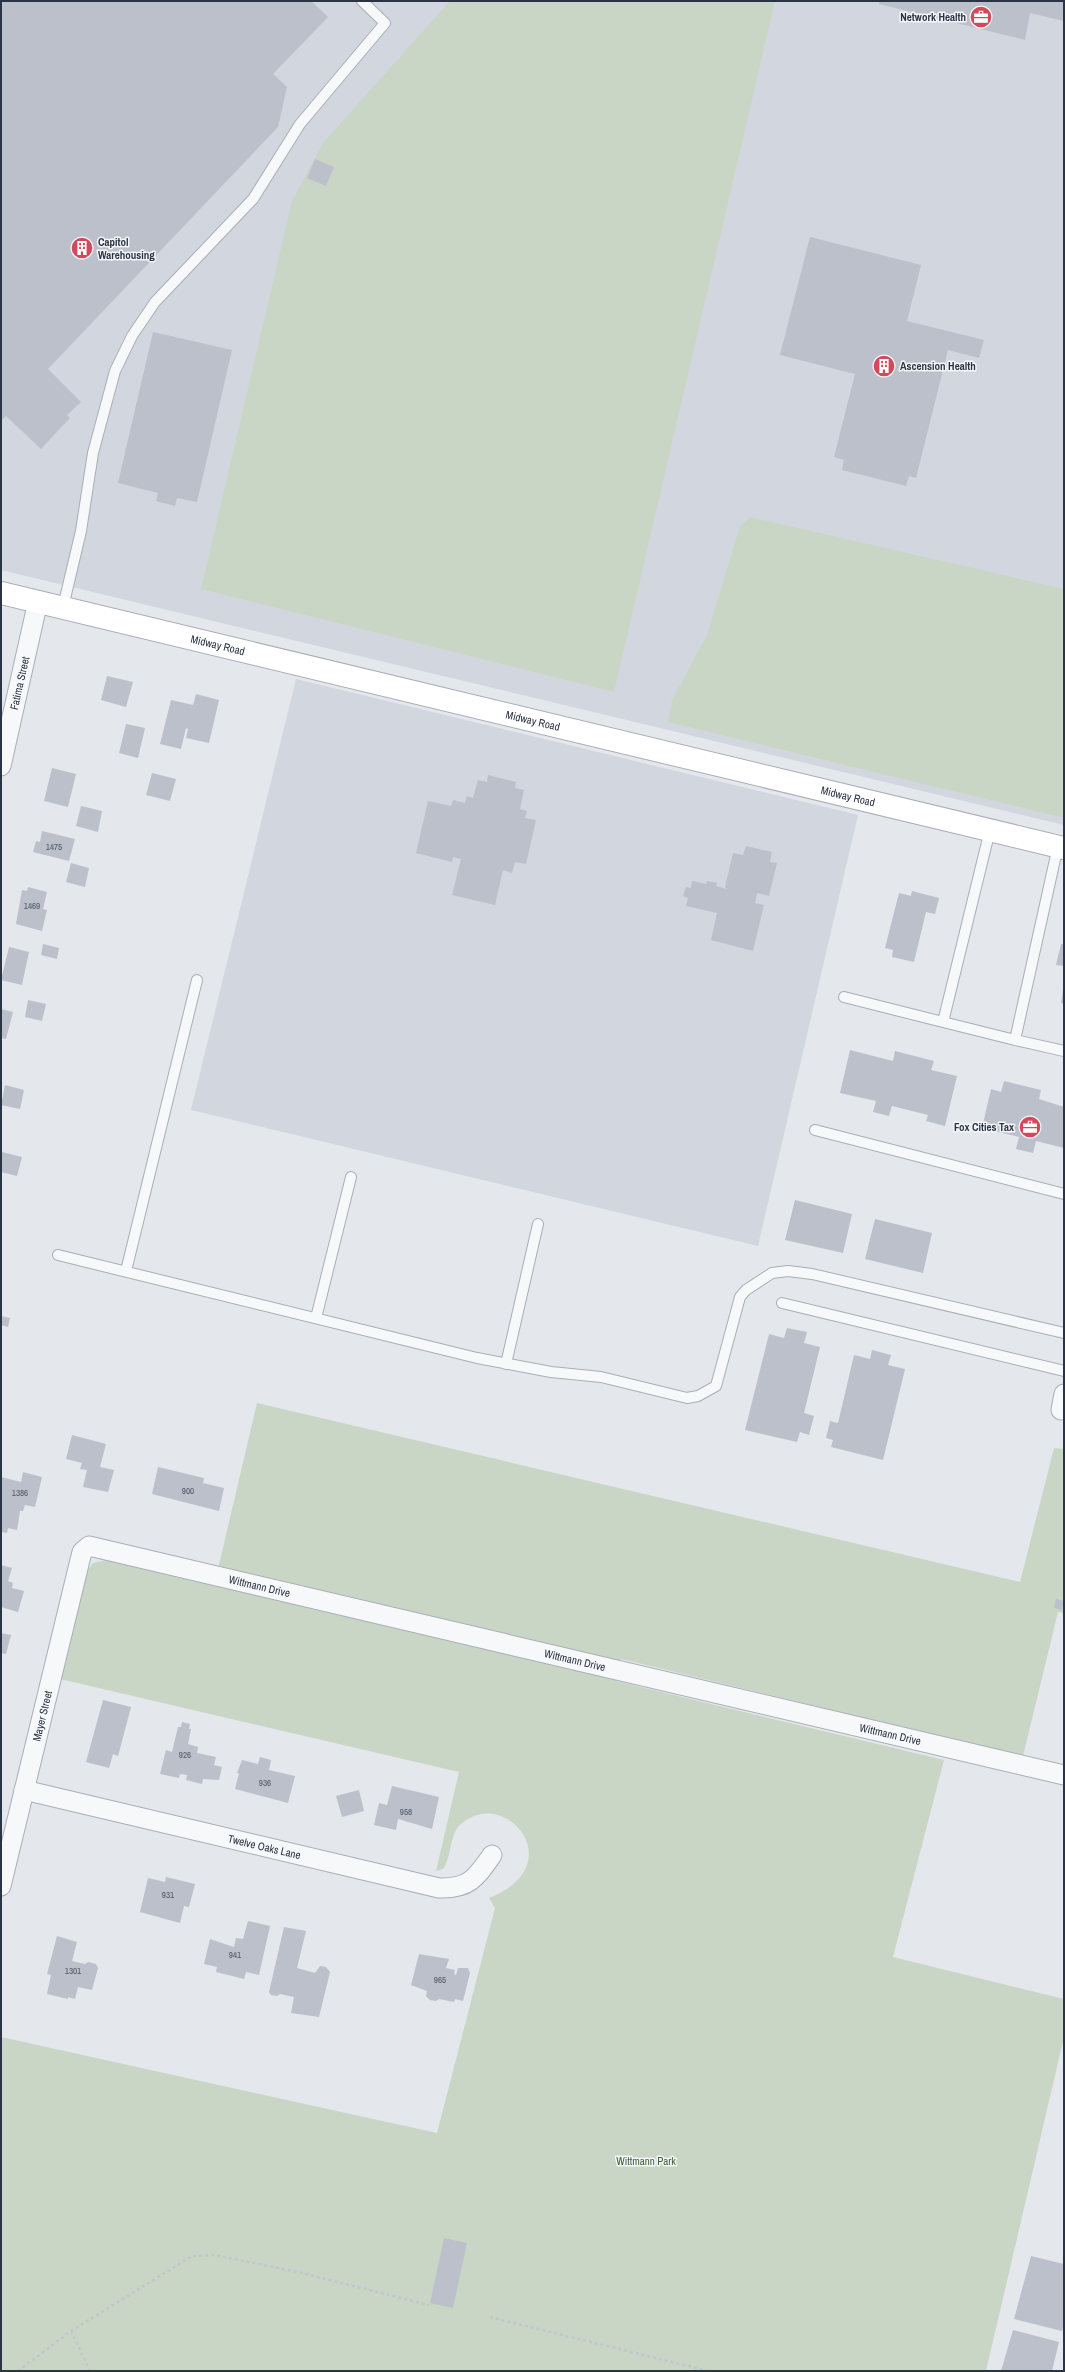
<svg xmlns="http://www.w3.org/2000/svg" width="1065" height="2372" viewBox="0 0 1065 2372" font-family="'Archivo Narrow',sans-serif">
<rect width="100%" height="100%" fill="#e4e7ec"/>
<path fill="#d2d6de" d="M 1,1 L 1064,1 L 1064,825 L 1,570 Z
M 296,679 L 858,815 L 758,1246 L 191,1110 Z"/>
<path fill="#c9d6c5" d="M 450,1 L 775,1 L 614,692 L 201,589 L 292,201 L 323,143 Z
M 750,517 L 1064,589 L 1064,818 L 668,722 L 672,700 L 707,635 L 740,526 Z
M 257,1403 L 1020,1582 L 1054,1448 L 1064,1449 L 1064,1613 L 1058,1612 L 1023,1756 L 621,1659 L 616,1681 L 944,1760 L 893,1957 L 1064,1999 L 1064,2037 L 986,2371 L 1,2371 L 1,2037 L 437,2133 L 495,1908 L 489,1898 C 573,1865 505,1785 461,1824 C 449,1834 452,1857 443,1869 L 436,1871 L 459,1772 L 60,1679 L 85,1574 L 93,1563 L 111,1559 L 218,1569 Z"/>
<path fill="#bbc0ca" d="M 1,1 L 311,1 L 328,17 L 273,74 L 287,87 L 278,127 L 48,369 L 81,402 L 67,415 L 70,418 L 41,449 L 6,416 L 1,421 Z
M 880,1 L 1064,1 L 1064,21 L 1030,13 L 1025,40 L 879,4 Z
M 315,159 L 334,167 L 326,186 L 307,178 Z
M 810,237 L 921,265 L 907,321 L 984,340 L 979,358 L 948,350 L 916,478 L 909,476 L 906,486 L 842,470 L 844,460 L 834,457 L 855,374 L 780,355 Z
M 153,332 L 232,350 L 197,502 L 177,498 L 175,506 L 156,501 L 158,493 L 118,483 Z
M 107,676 L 133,682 L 126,707 L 101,700 Z
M 196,694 L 219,700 L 209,743 L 186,738 L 188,729 L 186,728 L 181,749 L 160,744 L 171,700 L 193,705 Z
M 126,724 L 145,728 L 138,758 L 119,753 Z
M 52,768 L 76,774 L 68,807 L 44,801 Z
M 152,773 L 176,779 L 170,801 L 146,795 Z
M 488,775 L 516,782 L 515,788 L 524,790 L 520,809 L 527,811 L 525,818 L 536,820 L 526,864 L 515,862 L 512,873 L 503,870 L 495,905 L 452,895 L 461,859 L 453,857 L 452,862 L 416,853 L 428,801 L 451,806 L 453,800 L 465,803 L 467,796 L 473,798 L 478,780 L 487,782 Z
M 81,806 L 102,811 L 98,832 L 76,826 Z
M 42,831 L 75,839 L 69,861 L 33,852 L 36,841 L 40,842 Z
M 746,846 L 772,852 L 770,862 L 777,863 L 769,896 L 757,893 L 755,903 L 764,905 L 753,951 L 711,940 L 717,913 L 686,906 L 688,898 L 683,896 L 686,887 L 691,888 L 692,881 L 706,884 L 707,881 L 717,883 L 716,886 L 727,889 L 725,887 L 733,853 L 743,855 Z
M 71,863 L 89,868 L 85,887 L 66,882 Z
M 28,887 L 47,892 L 43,909 L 47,910 L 42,931 L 16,924 L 22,890 L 27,891 Z
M 912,891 L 939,898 L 935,914 L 926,912 L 914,962 L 892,957 L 893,950 L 885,948 L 899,893 L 911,896 Z
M 43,944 L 59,948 L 57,959 L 41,955 Z
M 1061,944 L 1064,944 L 1064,966 L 1056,965 Z
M 9,947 L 29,952 L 22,985 L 1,980 Z
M 1063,990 L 1064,990 L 1064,1004 L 1061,1003 Z
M 28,1000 L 46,1004 L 42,1021 L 25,1017 Z
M 1,1009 L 13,1012 L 6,1039 L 1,1038 Z
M 850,1050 L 893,1061 L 895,1051 L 934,1061 L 931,1070 L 957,1076 L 945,1126 L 926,1121 L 928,1115 L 892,1106 L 889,1116 L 873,1112 L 876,1101 L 840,1093 Z
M 1004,1081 L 1041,1090 L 1039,1099 L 1064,1107 L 1064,1148 L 1036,1141 L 1033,1153 L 1016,1149 L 1019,1137 L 982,1128 L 991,1089 L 1001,1092 Z
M 5,1085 L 24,1090 L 20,1109 L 1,1105 Z
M 2,1152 L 22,1157 L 17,1176 L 1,1172 Z
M 795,1200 L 852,1214 L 843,1253 L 785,1240 Z
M 875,1219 L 932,1233 L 923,1273 L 865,1259 Z
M 1,1316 L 10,1318 L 8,1327 L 1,1325 Z
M 787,1328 L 807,1332 L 804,1343 L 820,1347 L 804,1413 L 814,1416 L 809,1435 L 800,1432 L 797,1442 L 745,1430 L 769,1334 L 784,1338 Z
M 872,1350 L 891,1355 L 888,1365 L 905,1369 L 883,1460 L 831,1447 L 833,1440 L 826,1438 L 830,1421 L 838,1423 L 854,1355 L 870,1359 Z
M 72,1435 L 106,1444 L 100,1467 L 114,1470 L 108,1492 L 83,1487 L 87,1470 L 80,1469 L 82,1463 L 66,1459 Z
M 158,1467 L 204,1478 L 203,1483 L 224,1488 L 219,1511 L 152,1494 Z
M 23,1472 L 42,1477 L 35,1507 L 25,1505 L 23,1511 L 20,1511 L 17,1530 L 8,1528 L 7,1533 L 1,1532 L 1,1477 L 21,1482 Z
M 1,1565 L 12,1568 L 8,1581 L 13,1583 L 12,1588 L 24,1591 L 18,1612 L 1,1607 Z
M 1056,1599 L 1064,1601 L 1062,1610 L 1054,1608 Z
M 1,1633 L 11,1635 L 6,1654 L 1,1653 Z
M 103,1700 L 131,1707 L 118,1756 L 113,1754 L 109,1768 L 86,1762 Z
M 182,1722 L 190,1724 L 189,1729 L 191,1729 L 188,1744 L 198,1747 L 197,1753 L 216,1757 L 214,1765 L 222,1767 L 219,1780 L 203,1779 L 202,1784 L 186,1780 L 187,1775 L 180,1774 L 179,1778 L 160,1774 L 166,1750 L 172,1752 L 178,1727 L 181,1727 Z
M 260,1757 L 271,1760 L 269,1770 L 295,1776 L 288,1803 L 235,1789 L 239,1773 L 237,1773 L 242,1760 L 258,1764 Z
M 392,1786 L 439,1797 L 432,1829 L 398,1819 L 396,1830 L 374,1825 L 379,1803 L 387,1805 Z
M 359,1790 L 364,1811 L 342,1817 L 336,1796 Z
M 166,1877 L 195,1884 L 189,1907 L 184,1906 L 180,1923 L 140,1912 L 148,1878 L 165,1882 Z
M 248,1921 L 270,1926 L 259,1975 L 246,1972 L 244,1979 L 216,1972 L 217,1967 L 204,1964 L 210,1939 L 234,1947 L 236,1938 L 243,1939 Z
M 284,1927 L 306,1931 L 297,1968 L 315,1973 L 320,1966 L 326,1967 L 330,1972 L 319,2017 L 291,2013 L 294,1997 L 280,1994 L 277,1996 L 271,1995 L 269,1992 Z
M 57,1936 L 77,1942 L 72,1961 L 85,1964 L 88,1962 L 96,1964 L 98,1968 L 92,1990 L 78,1987 L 75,1999 L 68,1997 L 68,1999 L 47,1994 L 51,1975 L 47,1974 Z
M 419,1954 L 449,1959 L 446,1968 L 455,1970 L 454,1974 L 456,1975 L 458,1968 L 468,1968 L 470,1973 L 463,2001 L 455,1999 L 454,2002 L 439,1999 L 436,2001 L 430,2000 L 426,1996 L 427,1991 L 411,1985 Z
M 444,2238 L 467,2243 L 453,2308 L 430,2303 Z
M 1031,2256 L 1064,2264 L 1064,2324 L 1062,2331 L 1014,2319 Z
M 1013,2330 L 1059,2342 L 1052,2371 L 1001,2371 Z"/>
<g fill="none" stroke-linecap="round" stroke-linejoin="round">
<g stroke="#a9aeb7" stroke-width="12">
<path id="lane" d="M 63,607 L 81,531 L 93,453 L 115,371 L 132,336 L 155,302 L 253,199 L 300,124 L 385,23 L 362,1
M 990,830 L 943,1022 L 1015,1040
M 1058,846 L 1015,1040 L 1064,1051
M 844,997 L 943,1022
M 815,1130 L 1064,1194
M 58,1255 L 477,1358 L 551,1372 L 601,1377 L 687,1398 L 698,1396 L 716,1386 L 740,1297 L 746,1290 L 772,1273 L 788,1271 L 812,1274 L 1064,1333
M 126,1271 L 197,980
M 782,1303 L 1064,1371
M 316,1318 L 351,1177
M 506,1364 L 538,1224"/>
</g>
<g stroke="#a9aeb7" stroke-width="21">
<g id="street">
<path id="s1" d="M 1,766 L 38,601"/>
<path d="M 1061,1410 L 1064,1394"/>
<path id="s2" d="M 24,1790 L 439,1888 C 469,1889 476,1878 492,1855"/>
<path id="s3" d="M 1,1886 L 80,1560 L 82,1552 L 89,1546 L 1064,1775"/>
</g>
</g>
<g stroke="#a9aeb7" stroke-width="24">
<g id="secondary">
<path id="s4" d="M 1,593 L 1064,848"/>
</g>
</g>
<path stroke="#c2c5cb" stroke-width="2.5" stroke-dasharray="3 3" stroke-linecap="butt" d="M 490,2317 L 708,2371
M 71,2331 L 90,2371
M 18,2371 L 71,2331 L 192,2256 L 214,2255 L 298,2272 L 429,2305"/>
<use href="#lane" stroke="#f7f8fa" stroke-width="10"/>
<use href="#street" stroke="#f7f8fa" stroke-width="19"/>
<use href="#secondary" stroke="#fff" stroke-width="22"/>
</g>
<defs>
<g id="office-disc" transform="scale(1.15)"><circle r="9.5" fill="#d1495b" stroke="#f4f6f9"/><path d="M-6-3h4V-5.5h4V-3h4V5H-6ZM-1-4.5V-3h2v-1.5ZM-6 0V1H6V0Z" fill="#fff"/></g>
<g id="building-disc" transform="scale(1.15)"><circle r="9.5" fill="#d1495b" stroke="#f4f6f9"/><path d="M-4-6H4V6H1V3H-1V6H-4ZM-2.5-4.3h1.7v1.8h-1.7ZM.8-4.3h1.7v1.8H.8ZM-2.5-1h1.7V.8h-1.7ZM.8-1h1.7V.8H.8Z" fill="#fff"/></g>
</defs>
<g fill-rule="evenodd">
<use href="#office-disc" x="981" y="17"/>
<use href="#building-disc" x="82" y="248"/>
<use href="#building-disc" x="884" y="366"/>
<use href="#office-disc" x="1030" y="1127"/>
</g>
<g text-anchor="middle" stroke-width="3" stroke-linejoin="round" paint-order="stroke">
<g font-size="9" fill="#4f5766">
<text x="54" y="850">1475</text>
<text x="32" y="909">1469</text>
<text x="188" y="1494">900</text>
<text x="20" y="1496">1386</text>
<text x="185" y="1758">926</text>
<text x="265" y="1786">936</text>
<text x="406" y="1815">958</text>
<text x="168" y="1898">931</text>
<text x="235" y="1958">941</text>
<text x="73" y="1974">1301</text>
<text x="440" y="1983">965</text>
</g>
<g font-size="11" font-weight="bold" fill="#2b3445" stroke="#f4f6f9" text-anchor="end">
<text x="966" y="21">Network Health</text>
<text x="98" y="246" text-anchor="start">Capitol<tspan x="98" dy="13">Warehousing</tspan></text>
<text x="900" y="370" text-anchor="start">Ascension Health</text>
<text x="1014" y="1131">Fox Cities Tax</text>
</g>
<g font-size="11" fill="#2b3445" stroke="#f4f6f9">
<text dy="4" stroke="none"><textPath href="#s4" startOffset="223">Midway Road</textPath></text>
<text dy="4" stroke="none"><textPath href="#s1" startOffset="85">Fatima Street</textPath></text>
<text dy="4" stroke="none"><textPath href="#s4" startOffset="547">Midway Road</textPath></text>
<text dy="4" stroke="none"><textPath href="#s4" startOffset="871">Midway Road</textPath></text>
<text dy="4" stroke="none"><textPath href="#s3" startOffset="528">Wittmann Drive</textPath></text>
<text dy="4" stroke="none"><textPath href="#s3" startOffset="852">Wittmann Drive</textPath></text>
<text dy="4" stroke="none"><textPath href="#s3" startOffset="175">Mayer Street</textPath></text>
<text dy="4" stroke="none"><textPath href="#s3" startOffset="1176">Wittmann Drive</textPath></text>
<text dy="4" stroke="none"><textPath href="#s2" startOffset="247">Twelve Oaks Lane</textPath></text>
</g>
<g font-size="11" fill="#3f6138" stroke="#f4f6f9">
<text x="646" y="2165">Wittmann Park</text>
</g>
</g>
<rect width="1065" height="2372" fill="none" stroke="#2b3445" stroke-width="4"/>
</svg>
